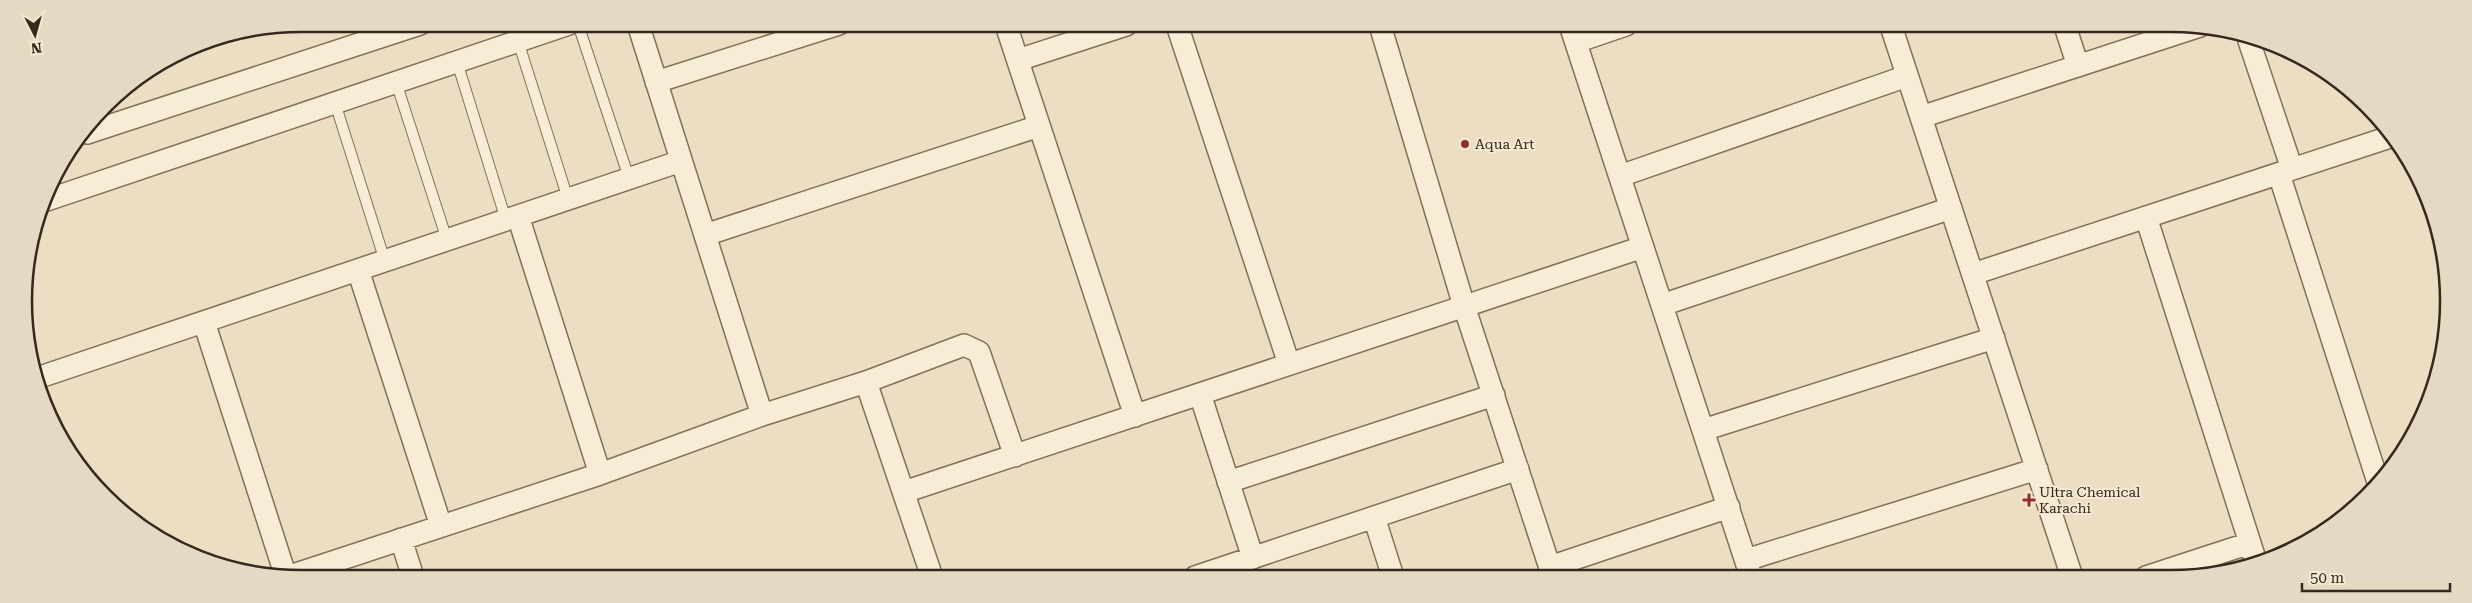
<svg xmlns="http://www.w3.org/2000/svg" width="2472" height="603" viewBox="0 0 2472 603" font-family="'Roboto Serif',serif">
<rect width="100%" height="100%" fill="#ecdec2"/>
<g fill="none" stroke-linecap="round" stroke-linejoin="round">
<g stroke="#856f5a" stroke-width="12">
<path id="lane" d="M 578,24 L 629,178
M 518,41 L 568,199
M 457,62 L 506,220
M 396,82 L 447,240
M 335,103 L 385,261"/>
</g>
<g stroke="#856f5a" stroke-width="24">
<path id="street" d="M 638,24 L 762,415
M 1006,25 L 1135,416
M 1177,25 L 1289,364
M 1380,25 L 1464,306 L 1553,577
M 1570,25 L 1751,577
M 1891,26 L 2072,577
M 2065,26 L 2078,66
M 2249,41 L 2292,169
M 1576,42 L 1626,25
M 1018,60 L 1126,25
M 656,82 L 839,24
M 1921,117 L 2200,26
M 87,133 L 420,24
M 2279,174 L 2378,482
M 1620,176 L 1907,76
M 47,200 L 569,24
M 518,216 L 600,474
M 2146,217 L 2256,562
M 705,235 L 1039,126
M 358,270 L 441,526
M 1973,274 L 2393,136
M 1662,305 L 1951,208
M 204,322 L 286,577
M 37,378 L 681,161
M 866,382 L 932,577
M 1200,394 L 1253,558
M 1703,430 L 1994,338
M 1228,482 L 1494,395
M 904,492 L 1643,247
M 1374,517 L 1393,577
M 401,539 L 413,577
M 1746,560 L 2037,469
M 1550,567 L 1729,507
M 287,577 L 600,474 L 762,415 L 866,382 L 964,345 L 979,352 L 1015,456
M 1195,577 L 1518,469
M 2146,577 L 2250,543"/>
</g>
<use href="#lane" stroke="#f7ecd5" stroke-width="10"/>
<use href="#street" stroke="#f7ecd5" stroke-width="21"/>
</g>
<g fill="#922c31" stroke="#f4e8d1" stroke-width="2">
<circle cx="1465" cy="144" r="5"/>
<path d="M2026.5 492.5h5v5h5v5h-5v5h-5v-5h-5v-5h5z"/>
</g>
<g text-anchor="middle" stroke-width="4" stroke-linejoin="round" paint-order="stroke">
<g font-size="14" fill="#35281e" stroke="#f4e8d1" text-anchor="start">
<text x="1475" y="149">Aqua Art</text>
<text x="2039" y="497">Ultra Chemical<tspan x="2039" dy="16">Karachi</tspan></text>
</g>
</g>
<path d="M0 0H2472V603H0ZM301 32H2171A269 269 0 0 1 2440 301V301A269 269 0 0 1 2171 570H301A269 269 0 0 1 32 301V301A269 269 0 0 1 301 32Z" fill="#e5d9c3" fill-rule="evenodd"/>
<path fill="none" stroke="#35281e" stroke-width="2.5" d="M301 32H2171A269 269 0 0 1 2440 301V301A269 269 0 0 1 2171 570H301A269 269 0 0 1 32 301V301A269 269 0 0 1 301 32Z"/>
<g transform="translate(35 35) rotate(174)" stroke="#f4e8d1" stroke-width="4" paint-order="stroke">
<path d="M0-4L9 19L0 12L-9 19Z" fill="#35281e"/>
<text y="-8" font-size="14" font-weight="bold" text-anchor="middle" fill="#35281e">N</text>
</g>
<path d="M2302 583v8h148v-8" fill="none" stroke="#35281e" stroke-width="2.5"/>
<text x="2310" y="583" font-size="15" fill="#35281e" stroke="#f4e8d1" stroke-width="4" paint-order="stroke">50 m</text>
</svg>
